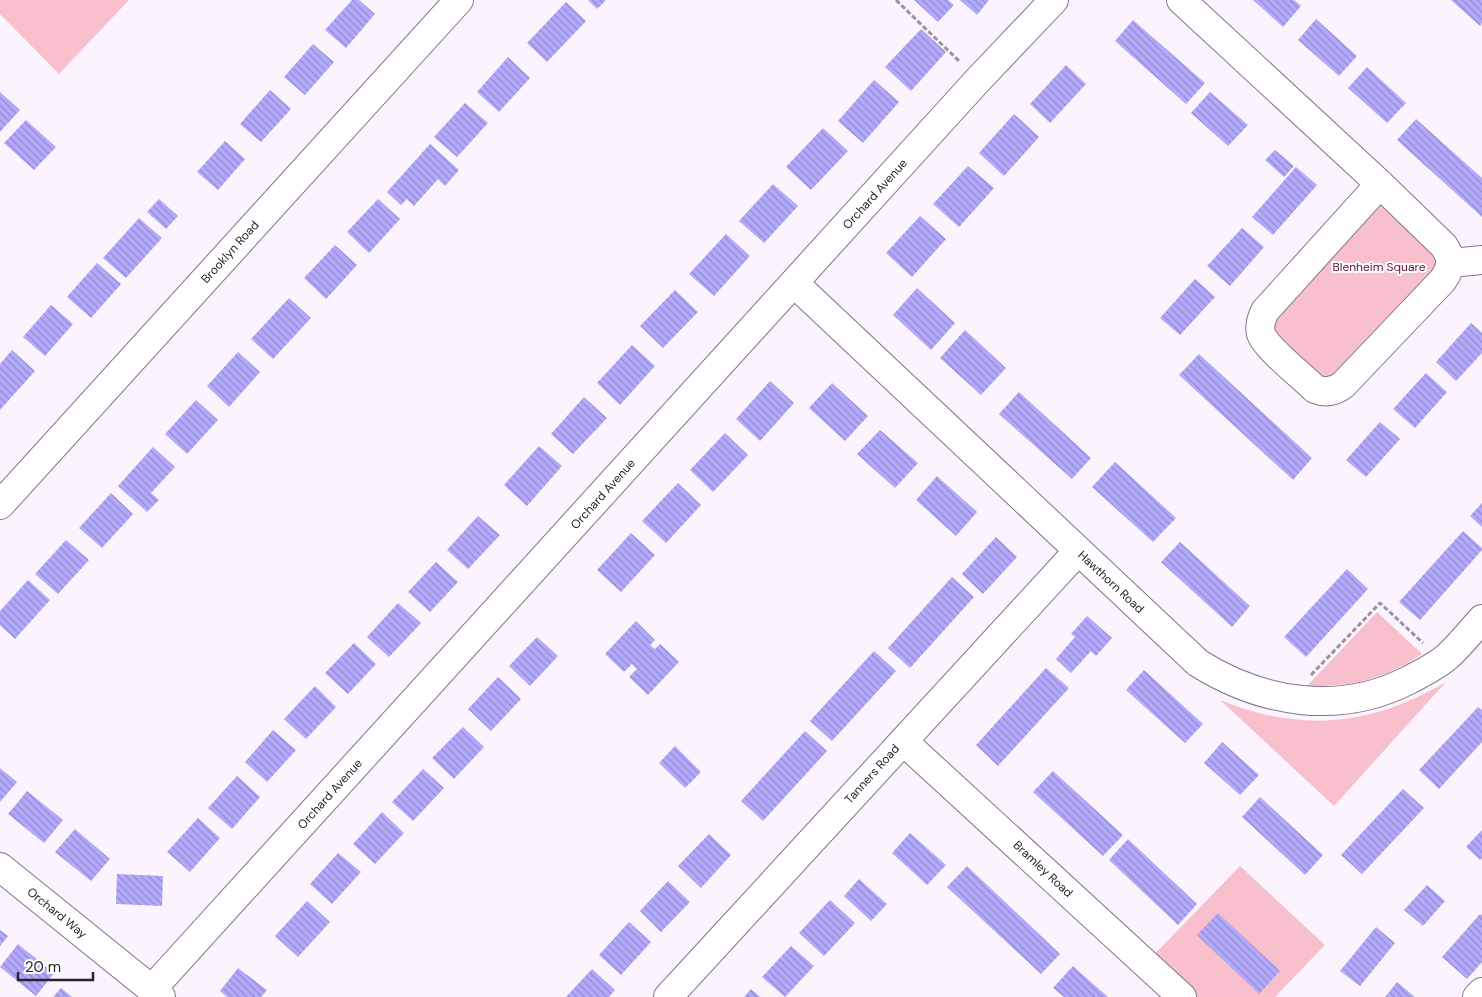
<svg xmlns="http://www.w3.org/2000/svg" width="1482" height="997" viewBox="0 0 1482 997" font-family="'DM Sans',sans-serif">
<defs>
<pattern id="building-back-hatch" width="6" height="6" patternUnits="userSpaceOnUse" patternTransform="scale(1.25)"><rect width="6" height="6" fill="#b3aafc"/><path d="M-1 5l2 2M0 0l6 6M5-1l2 2" fill="none" stroke="#928acc"/></pattern>
</defs>
<rect width="100%" height="100%" fill="#fbf4ff"/>
<path fill="#f8c0cc" d="M 0,0 L 129,0 L 59,74 L 0,14 Z
M 1380,184 L 1450,255 L 1330,391 L 1261,319 Z
M 1377,612 L 1422,654 C 1385,679 1352,687 1307,686 Z
M 1446,682 L 1334,806 L 1220,700 C 1301,733 1371,726 1446,682 Z
M 1240,866 L 1325,945 L 1275,997 L 1182,997 L 1146,963 Z"/>
<path fill="url(#building-back-hatch)" d="M 352,0 L 359,0 L 375,14 L 346,48 L 325,30 Z
M 588,0 L 606,0 L 597,9 Z
M 914,0 L 948,0 L 954,5 L 938,22 Z
M 960,0 L 989,0 L 977,15 Z
M 1253,0 L 1294,0 L 1301,6 L 1283,27 Z
M 1451,0 L 1482,0 L 1482,23 L 1480,26 Z
M 566,2 L 586,21 L 547,62 L 527,43 Z
M 1316,19 L 1357,56 L 1339,76 L 1298,40 Z
M 1133,20 L 1205,83 L 1186,104 L 1115,41 Z
M 921,29 L 946,52 L 911,91 L 885,67 Z
M 313,44 L 334,62 L 305,95 L 284,77 Z
M 508,57 L 530,78 L 499,112 L 477,92 Z
M 1066,65 L 1086,84 L 1050,123 L 1030,104 Z
M 1367,67 L 1406,103 L 1387,123 L 1348,88 Z
M 874,80 L 899,102 L 863,143 L 838,121 Z
M 270,90 L 291,109 L 261,142 L 240,124 Z
M 0,92 L 20,110 L 0,132 Z
M 1210,92 L 1248,125 L 1228,146 L 1191,113 Z
M 465,103 L 488,123 L 457,157 L 434,137 Z
M 1014,114 L 1039,137 L 1004,176 L 979,153 Z
M 1416,119 L 1482,178 L 1482,217 L 1397,140 Z
M 26,120 L 56,147 L 34,170 L 4,143 Z
M 823,128 L 848,151 L 811,190 L 786,167 Z
M 225,141 L 245,159 L 218,190 L 197,172 Z
M 430,144 L 459,170 L 445,186 L 438,179 L 414,206 L 407,199 L 401,205 L 387,192 Z
M 1275,150 L 1294,166 L 1284,177 L 1265,160 Z
M 968,166 L 994,188 L 959,227 L 933,204 Z
M 1296,167 L 1317,185 L 1273,235 L 1252,217 Z
M 773,184 L 798,206 L 764,243 L 739,221 Z
M 159,199 L 178,216 L 166,229 L 147,212 Z
M 378,199 L 400,219 L 369,253 L 347,232 Z
M 920,216 L 946,239 L 912,277 L 886,253 Z
M 139,218 L 162,238 L 126,278 L 103,258 Z
M 1242,228 L 1264,247 L 1230,286 L 1207,266 Z
M 726,234 L 750,256 L 714,296 L 689,274 Z
M 335,245 L 357,265 L 326,299 L 304,278 Z
M 97,263 L 121,284 L 91,318 L 67,297 Z
M 1195,279 L 1215,297 L 1180,335 L 1160,318 Z
M 917,288 L 955,323 L 931,350 L 893,315 Z
M 675,290 L 698,312 L 663,348 L 640,326 Z
M 289,298 L 311,318 L 273,359 L 251,339 Z
M 51,305 L 73,324 L 45,356 L 23,337 Z
M 1471,323 L 1482,333 L 1482,353 L 1456,381 L 1436,362 Z
M 965,330 L 1006,368 L 981,395 L 940,358 Z
M 632,345 L 655,366 L 620,405 L 597,383 Z
M 12,350 L 35,371 L 0,410 L 0,364 Z
M 238,352 L 260,372 L 229,407 L 207,386 Z
M 1199,354 L 1312,458 L 1293,480 L 1179,375 Z
M 1426,373 L 1447,392 L 1415,428 L 1393,409 Z
M 770,381 L 794,403 L 760,441 L 736,419 Z
M 832,383 L 868,416 L 845,441 L 809,408 Z
M 1019,392 L 1091,458 L 1072,479 L 999,414 Z
M 584,397 L 607,418 L 573,454 L 551,434 Z
M 196,400 L 218,420 L 187,454 L 165,434 Z
M 1380,422 L 1400,439 L 1366,477 L 1346,460 Z
M 880,430 L 918,463 L 895,488 L 857,454 Z
M 725,433 L 748,455 L 713,492 L 690,470 Z
M 539,446 L 562,466 L 527,506 L 504,485 Z
M 153,447 L 175,467 L 151,493 L 159,500 L 147,512 L 118,486 Z
M 1115,462 L 1176,518 L 1153,542 L 1092,487 Z
M 937,476 L 977,512 L 956,536 L 916,500 Z
M 678,483 L 701,505 L 666,543 L 642,521 Z
M 111,493 L 133,514 L 102,548 L 79,528 Z
M 1482,503 L 1482,527 L 1470,516 Z
M 478,516 L 500,535 L 468,569 L 447,550 Z
M 1463,531 L 1482,548 L 1482,550 L 1420,620 L 1399,602 Z
M 631,533 L 655,555 L 621,592 L 597,570 Z
M 996,537 L 1017,557 L 983,594 L 962,574 Z
M 66,540 L 89,560 L 58,594 L 35,574 Z
M 1180,542 L 1250,606 L 1232,627 L 1161,562 Z
M 436,562 L 458,582 L 430,612 L 408,592 Z
M 1347,569 L 1368,589 L 1306,657 L 1284,637 Z
M 952,577 L 974,597 L 910,668 L 888,648 Z
M 28,580 L 50,600 L 15,639 L 0,625 L 0,611 Z
M 398,603 L 421,623 L 389,657 L 367,637 Z
M 1087,616 L 1112,638 L 1096,656 L 1091,651 L 1071,673 L 1056,659 L 1075,637 L 1071,634 Z
M 636,621 L 655,640 L 650,645 L 655,649 L 660,644 L 679,662 L 648,695 L 629,677 L 637,669 L 632,664 L 624,672 L 605,654 Z
M 537,637 L 558,656 L 530,686 L 509,666 Z
M 354,643 L 376,664 L 348,694 L 325,673 Z
M 874,651 L 896,671 L 832,741 L 810,721 Z
M 1046,668 L 1069,688 L 998,766 L 976,745 Z
M 1144,670 L 1203,724 L 1185,743 L 1126,690 Z
M 498,677 L 521,699 L 491,731 L 468,709 Z
M 315,686 L 336,707 L 306,739 L 284,719 Z
M 1478,707 L 1482,710 L 1482,742 L 1439,789 L 1419,770 Z
M 463,727 L 484,747 L 454,779 L 432,758 Z
M 273,730 L 296,750 L 267,782 L 245,762 Z
M 805,731 L 827,751 L 763,821 L 741,801 Z
M 1222,742 L 1259,775 L 1240,795 L 1204,763 Z
M 675,746 L 701,772 L 685,788 L 659,763 Z
M 0,768 L 17,782 L 0,802 Z
M 423,769 L 444,788 L 413,821 L 392,802 Z
M 1053,771 L 1123,835 L 1103,856 L 1033,792 Z
M 237,776 L 260,797 L 232,829 L 208,808 Z
M 1403,789 L 1424,808 L 1362,874 L 1341,855 Z
M 27,791 L 63,820 L 44,843 L 8,814 Z
M 1260,797 L 1323,855 L 1305,875 L 1242,817 Z
M 382,812 L 404,833 L 375,864 L 353,844 Z
M 198,818 L 220,838 L 190,872 L 167,852 Z
M 75,829 L 110,859 L 91,881 L 55,852 Z
M 1482,830 L 1482,858 L 1480,860 L 1466,847 Z
M 910,833 L 946,865 L 927,885 L 892,853 Z
M 709,834 L 731,855 L 701,888 L 678,866 Z
M 1128,839 L 1197,904 L 1178,925 L 1109,860 Z
M 338,853 L 361,872 L 332,904 L 310,884 Z
M 967,866 L 1060,954 L 1041,974 L 947,887 Z
M 117,874 L 163,876 L 162,906 L 116,904 Z
M 859,879 L 887,904 L 871,921 L 844,896 Z
M 668,881 L 690,902 L 661,932 L 640,911 Z
M 1427,885 L 1445,901 L 1423,926 L 1404,910 Z
M 830,900 L 855,923 L 824,956 L 799,933 Z
M 307,901 L 330,922 L 298,957 L 275,936 Z
M 1218,913 L 1280,971 L 1259,994 L 1197,935 Z
M 1480,914 L 1482,915 L 1482,962 L 1467,979 L 1442,957 Z
M 629,922 L 651,942 L 621,975 L 599,955 Z
M 1376,927 L 1395,943 L 1360,986 L 1340,971 Z
M 0,930 L 8,936 L 0,946 Z
M 18,944 L 54,973 L 36,996 L 0,967 Z
M 791,946 L 814,966 L 785,997 L 762,977 Z
M 1073,966 L 1092,983 L 1108,997 L 1064,997 L 1053,988 Z
M 238,968 L 267,990 L 261,997 L 227,997 L 220,991 Z
M 592,969 L 615,990 L 609,997 L 566,997 Z
M 1397,982 L 1415,997 L 1385,997 Z
M 61,988 L 72,997 L 53,997 Z
M 751,989 L 760,997 L 744,997 Z"/>
<g fill="none" stroke-linecap="round" stroke-linejoin="round">
<g stroke="#82738b" stroke-width="30">
<path id="minor" d="M 1181,0 L 1380,184 L 1444,246 C 1453,260 1452,266 1443,280 L 1343,385 C 1334,392 1325,393 1315,389 C 1303,377 1266,348 1261,334 C 1259,326 1261,319 1265,311 L 1380,184
M 1451,263 L 1482,260
M 794,283 L 1198,663 C 1262,703 1339,716 1409,680 C 1422,673 1437,666 1448,656 C 1460,645 1471,631 1482,619
M 903,741 L 1182,997
M 152,989 L 978,80 L 1054,0
M 668,997 L 1078,551
M 1477,997 L 1482,992"/>
</g>
<g stroke="#82738b" stroke-width="30">
<path id="tertiary" d="M 0,505 L 459,0
M 0,867 L 161,997"/>
</g>
<path stroke="#9a939d" stroke-width="3" stroke-dasharray="5 2.5" stroke-linecap="butt" d="M 896,0 L 960,62
M 1311,675 L 1380,603 L 1423,643"/>
<use href="#minor" stroke="#fff" stroke-width="28"/>
<use href="#tertiary" stroke="#fff" stroke-width="28"/>
</g>
<g text-anchor="middle" stroke-width="4" stroke-linejoin="round" paint-order="stroke">
<g font-size="12" fill="#29222c" stroke="#fff">
<text transform="translate(875 194) rotate(-48)" y="4">Orchard Avenue</text>
<text transform="translate(230 252) rotate(-48)" y="4">Brooklyn Road</text>
<text transform="translate(603 494) rotate(-48)" y="4">Orchard Avenue</text>
<text transform="translate(1111 582) rotate(43)" y="4">Hawthorn Road</text>
<text transform="translate(872 774) rotate(-48)" y="4">Tanners Road</text>
<text transform="translate(330 794) rotate(-48)" y="4">Orchard Avenue</text>
<text transform="translate(1043 869) rotate(43)" y="4">Bramley Road</text>
<text transform="translate(57 913) rotate(39)" y="4">Orchard Way</text>
</g>
<g font-size="12" fill="#621030" stroke="#fff">
<text x="1379" y="271">Blenheim Square</text>
</g>
</g>
<path d="M18 972v8h75v-8" fill="none" stroke="#29222c" stroke-width="2.5"/>
<text x="25" y="972" font-size="15" fill="#29222c" stroke="#ffffff" stroke-width="4" paint-order="stroke">20 m</text>
</svg>
